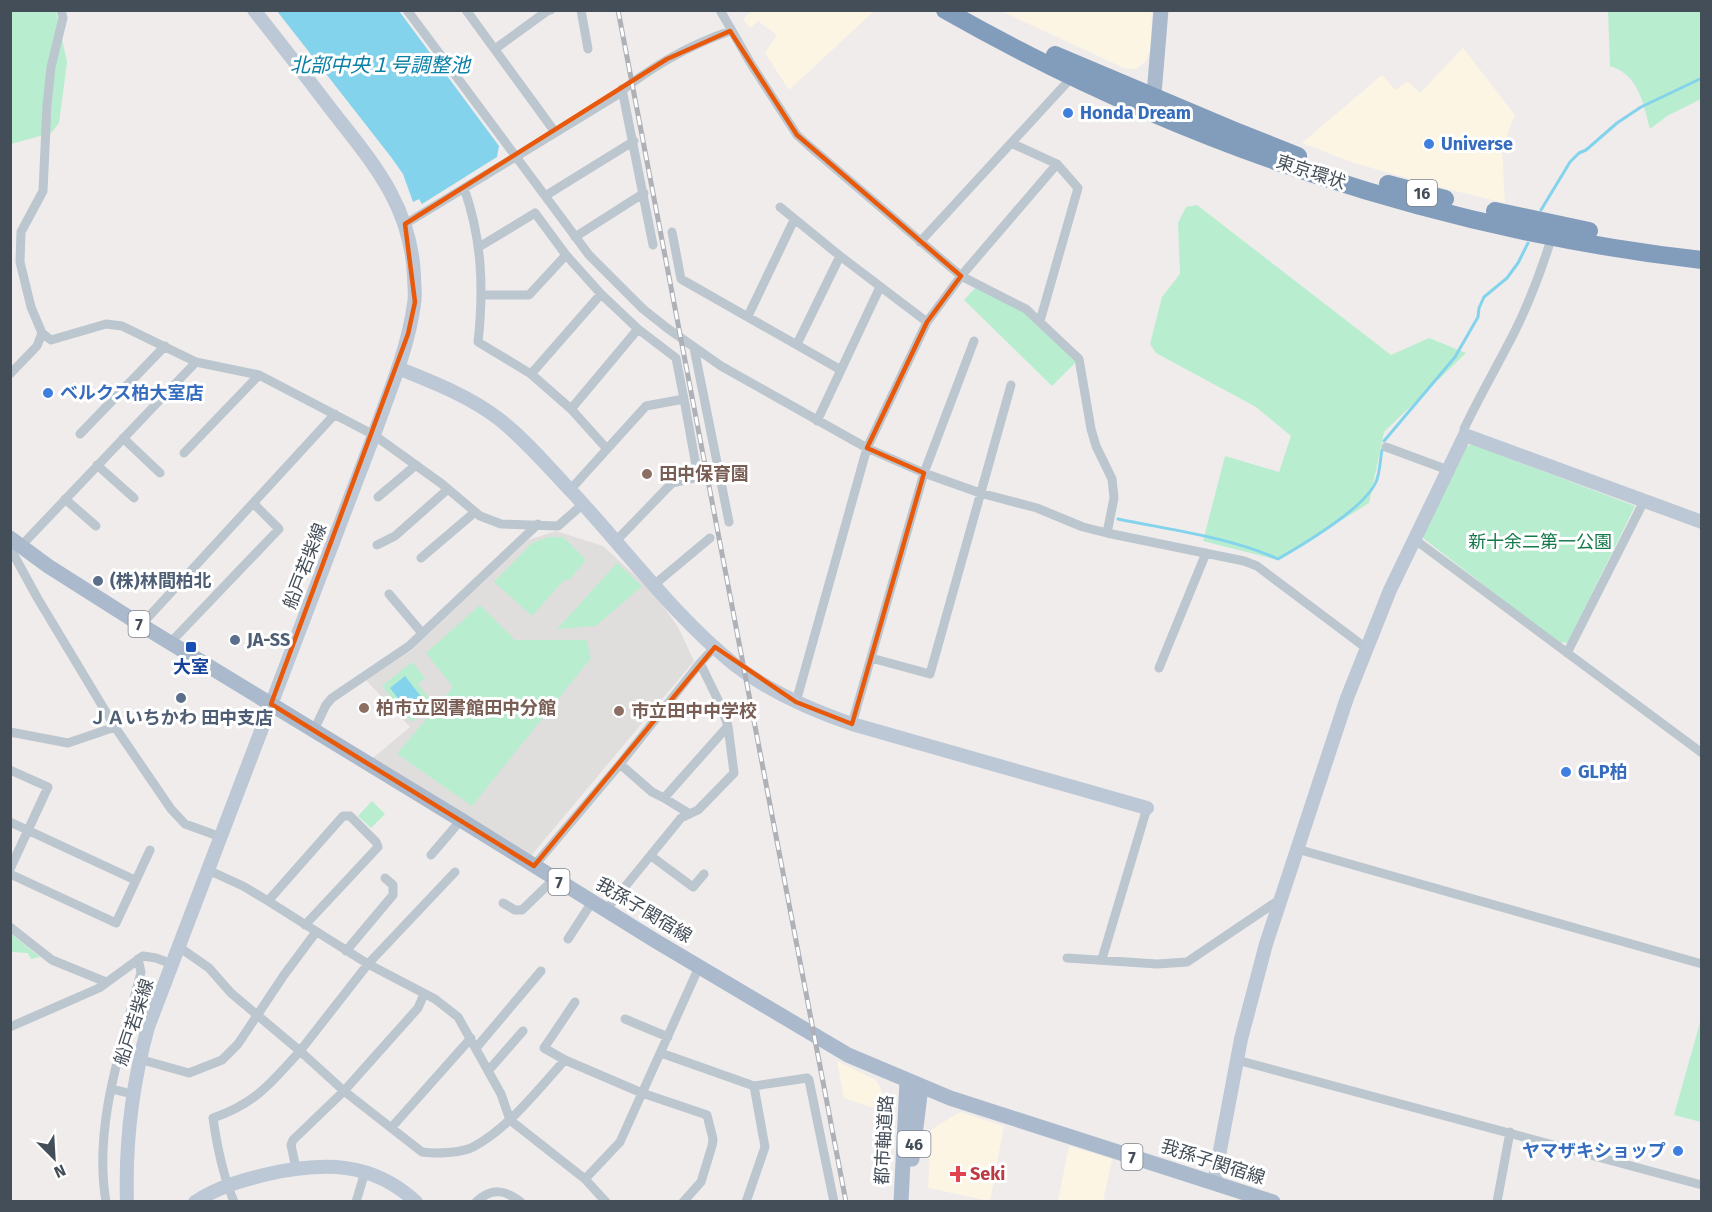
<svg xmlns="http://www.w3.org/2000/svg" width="1712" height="1212" viewBox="0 0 1712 1212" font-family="'Fira Sans','Noto Sans JP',sans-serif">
<rect width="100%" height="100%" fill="#efeceb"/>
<path fill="#fcf5e3" d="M 999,10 L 1152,11 L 1151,49 L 1146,61 L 1136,69 L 1124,68 Z
M 752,11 L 752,10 L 874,11 L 789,90 L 765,53 L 777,35 L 758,21 L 750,28 L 743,19 Z
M 1463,48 L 1515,115 L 1502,147 L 1505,203 L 1439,187 L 1354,163 L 1302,143 L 1382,75 L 1395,90 L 1408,82 L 1420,93 Z
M 837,1061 L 876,1080 L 889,1104 L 888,1113 L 844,1098 Z
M 960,1112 L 1004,1126 L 990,1201 L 928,1188 L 931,1130 Z
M 1069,1146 L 1112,1159 L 1103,1201 L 1058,1201 Z"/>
<path fill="#e0dddd" d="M 556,531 L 603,546 L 652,591 L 678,627 L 694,661 L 530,857 L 373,758 L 410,727 L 366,680 L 411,651 L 528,540 Z"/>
<path fill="#b8eecf" d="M 10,11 L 56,11 L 67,62 L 59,123 L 51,133 L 11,144 Z
M 1608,11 L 1701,11 L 1701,99 L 1667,116 L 1650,129 C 1643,103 1639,75 1610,66 Z
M 1197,205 L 1391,355 L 1429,338 L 1466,353 L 1384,432 L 1369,503 L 1278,560 L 1203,541 L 1225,456 L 1279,472 L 1291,436 L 1256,407 L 1156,353 L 1150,344 L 1162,297 L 1180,274 L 1178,223 L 1186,207 Z
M 976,287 L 1023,311 L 1077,361 L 1052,386 L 964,300 Z
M 1471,444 L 1635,506 L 1568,642 L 1565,643 L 1563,642 L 1561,645 L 1423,538 L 1422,535 L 1467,447 Z
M 549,537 L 563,537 L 586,560 L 569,580 L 564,580 L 532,616 L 494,582 L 532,543 Z
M 617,563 L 642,586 L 596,626 L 557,629 Z
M 480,605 L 515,640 L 587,640 L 591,658 L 472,806 L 397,754 L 453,687 L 426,653 Z
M 412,662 L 425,678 L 418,684 L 434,704 L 411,722 L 382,686 Z
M 372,801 L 385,814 L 371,828 L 358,816 Z
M 10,933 L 40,957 L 31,959 L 28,953 L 11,952 Z
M 1701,1019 L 1702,1020 L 1701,1122 L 1674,1115 Z"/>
<path fill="#84d3ec" d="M 277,11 L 399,11 L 499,146 L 497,157 L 422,204 L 419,199 L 413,202 L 403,174 L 391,157 Z
M 405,676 L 426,703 L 411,715 L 390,688 Z"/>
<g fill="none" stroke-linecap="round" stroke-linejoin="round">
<path stroke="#84d3ec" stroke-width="3" d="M 1541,210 L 1570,162 L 1579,153 L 1586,150 L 1617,123 L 1641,107 L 1702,78
M 1384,441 L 1455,357 L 1478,317 L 1479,308 L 1484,297 L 1507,278 L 1518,263 L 1528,243
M 1118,519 C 1171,530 1229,537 1278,559 C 1304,544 1364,509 1376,482 C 1380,473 1380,460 1382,450"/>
<path stroke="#bcc6cf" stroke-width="9" d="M 61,10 L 63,18 L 51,67 L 47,105 L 43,191 L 21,232 L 20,262 L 31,307 L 42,333 L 51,340 L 106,324 L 122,326 L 196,362 L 259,375 L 374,435 L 442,484 L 480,516 L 501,524 L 558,526 L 583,504
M 407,10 L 589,255 L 643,309 L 667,328 L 721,366 L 867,448 L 924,473 L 980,493 L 1037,508 L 1083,527 L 1107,533
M 466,10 L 555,132
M 581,10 L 588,49
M 720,10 L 751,64 L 797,135 L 808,145 L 961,276 L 1026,309 L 1079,359 L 1091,429 L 1096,446 L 1112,479 L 1114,498 L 1107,533 L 1244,561 L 1257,566 L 1366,648
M 495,49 L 547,11 L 551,10
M 622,89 L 653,245
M 1011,143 L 1057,164 L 1078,188 L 1040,321
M 464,188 C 482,239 484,289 478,342 L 531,374 L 571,409 L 638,329 L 601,294 L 566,255 L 535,213 L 479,247
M 545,196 L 634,141
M 780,207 L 840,256 L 927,322
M 405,224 L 614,97 C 649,68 687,46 730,31
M 672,232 L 681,279 L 841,370
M 575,237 L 644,193
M 920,242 L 1073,76
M 482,295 L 529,295 L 566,255
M 748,316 L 794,220
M 797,344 L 840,256
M 694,348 L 729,522
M 10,374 L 37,346 L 42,333
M 531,374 L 601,294
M 571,409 L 607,449
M 817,421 L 880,287
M 80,434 L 165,346
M 1465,435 L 1464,429 C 1480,395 1499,363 1516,329 C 1531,298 1543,266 1553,233
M 123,438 L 160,473
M 1386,447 L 1448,470
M 184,453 L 259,375
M 97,465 L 134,498
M 570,490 L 646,406 L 684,399 L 676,358 L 638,329
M 378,497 L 416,465
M 65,499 L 96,526
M 1414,539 L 1702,753
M 616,541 L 672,483 L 698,477 L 684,399
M 377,545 L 395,536 L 448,489
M 21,546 L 196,362
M 10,548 L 38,599 L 115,727 L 171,809 L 185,824 L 221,837
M 421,558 L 475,512
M 655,584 L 710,538
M 389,594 L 422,633
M 141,625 L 335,414
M 170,643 L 279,529 L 254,504
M 1567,653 L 1644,501
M 871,658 L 930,674 L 1011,385
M 1159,668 L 1206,553
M 796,702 L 867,448 L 927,322 L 961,276 L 1057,164
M 852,724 L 924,473 L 974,341
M 314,730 L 326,705 L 332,698 L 409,646 L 538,524
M 10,732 L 68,743 L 115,727
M 620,764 L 652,792 L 664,798 L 690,814
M 10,770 L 48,787 L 10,869
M 664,798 L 728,726
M 10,822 L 135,880
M 1297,849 L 1702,964
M 431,855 L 461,820
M 651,856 L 693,887 L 704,874
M 534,866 L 620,764 L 700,663 L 715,647
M 208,870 L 243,886 L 268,901 L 368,964 L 435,999 L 458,1017 L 501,1094 L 510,1120 L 585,1179 L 606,1202
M 455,872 L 368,964 L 300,1051 L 344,1091 L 422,1152 C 435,1154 462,1153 473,1147 C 509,1128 538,1089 565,1060 L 642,1093 L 707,1115 L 713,1139 L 712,1146 L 701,1182 L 683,1202
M 10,874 L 116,923 L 150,850
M 268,901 L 343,816 L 350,816 L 376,842 L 378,847 L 305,925
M 503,903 L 515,910 L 522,910 L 554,879
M 606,910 L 681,818 L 698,810 L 734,773 L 728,726 L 720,704 L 700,663
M 10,927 L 52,960 L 106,982
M 568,939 L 592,902
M 179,947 L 209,968 L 231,993 L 300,1051 C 270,1084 256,1103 213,1118 C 217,1147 223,1175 234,1202
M 346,951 L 393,895 L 393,885 L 385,878
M 1067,958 L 1157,964 L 1187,962 L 1282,898
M 1102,959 L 1147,808
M 625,1019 L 668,1037
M 10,1027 L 99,988 L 143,956 L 156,958 L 172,964
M 476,1048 L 541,971
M 661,1053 L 754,1086 L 807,1078 L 809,1080 L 834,1202
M 139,1059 L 189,1073 L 222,1060 L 238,1044 L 284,975 L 316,932
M 565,1060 L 544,1048 L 575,1002
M 1237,1060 L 1702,1185
M 488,1071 L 523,1031
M 112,1089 L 132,1094
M 391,1128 L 471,1038
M 296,1168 L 291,1145 L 293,1140 L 344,1091 L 418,1008 L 424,994
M 585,1179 L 620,1142 L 699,967
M 106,1202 C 93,1125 122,1046 141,972 L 138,959
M 356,1202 L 365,1172
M 476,1202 C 492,1187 505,1190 521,1202
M 746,1202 L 765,1147 L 754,1086
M 1497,1202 L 1510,1132"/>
<path stroke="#bdc8d6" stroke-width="14" d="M 398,368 C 433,382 469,396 499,419 C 527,441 549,468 573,493 C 626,550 674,616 735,665 C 770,692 811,710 852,724 L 1147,808
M 1214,1182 L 1241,1039 L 1266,944 L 1347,698 L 1390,590 L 1465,435 L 1702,522
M 127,1202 C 125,1141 132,1085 148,1027 L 374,435 C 389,392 408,349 414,304 C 416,295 414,285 414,276 C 411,205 372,162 330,108 C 305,75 280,43 254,10
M 195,1202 C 218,1187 242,1180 268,1174 C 323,1162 372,1161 416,1202"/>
<path stroke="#aabacc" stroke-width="15" d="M 1153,106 L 1161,10
M 10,538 L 48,566 L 141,625 L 461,820 L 654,940 L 848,1055 L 950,1098 L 1273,1202
M 912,1159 L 921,1087
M 901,1202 L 907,1081"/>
<path stroke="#829cbc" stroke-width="18" d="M 945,10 C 1177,142 1437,230 1702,260
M 1055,55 L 1235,131 L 1298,156
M 1388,184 L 1445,199
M 1495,211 L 1589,231"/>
<g stroke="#aeb1b7" stroke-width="5">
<path id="rail" d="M 618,10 L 846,1202"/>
</g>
<use href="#rail" stroke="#fff" stroke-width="3" stroke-dasharray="9" stroke-linecap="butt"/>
</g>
<path fill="none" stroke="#e8590c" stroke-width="4.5" stroke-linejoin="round" d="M 730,31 L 797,135 L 961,276 L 927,322 L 867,448 L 924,473 L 852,724 L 796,702 L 715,647 L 534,866 L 271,704 L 408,334 L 415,302 L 405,224 L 667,59 Z"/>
<g fill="#3f7fe0" stroke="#fff" stroke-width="2">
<circle cx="1068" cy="113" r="6"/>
<circle cx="1429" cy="144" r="6"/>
<circle cx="48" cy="393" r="6"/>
<circle cx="1566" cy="772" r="6"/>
<circle cx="1678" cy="1151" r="6"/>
</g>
<g fill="#8d6e63" stroke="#fff" stroke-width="2">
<circle cx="647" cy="474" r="6"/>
<circle cx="364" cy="708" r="6"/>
<circle cx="619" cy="711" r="6"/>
</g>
<g fill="#5c6f8a" stroke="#fff" stroke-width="2">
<circle cx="98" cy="581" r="6"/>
<circle cx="235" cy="640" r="6"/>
<circle cx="181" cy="698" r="6"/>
</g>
<rect fill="#1a4fb4" stroke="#fff" stroke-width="2" x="185" y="641" width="12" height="12" rx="3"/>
<path fill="#e0444e" stroke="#fff" stroke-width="2" d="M955 1165h6v6h6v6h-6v6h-6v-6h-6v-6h6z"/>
<g text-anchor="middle" stroke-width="6" stroke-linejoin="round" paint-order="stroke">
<g fill="#fff" stroke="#7c838b" stroke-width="1.5">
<rect x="1407" y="180" width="30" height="26" rx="4.5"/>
<rect x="128.5" y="611" width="21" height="26" rx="4.5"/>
<rect x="548.5" y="869" width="21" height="26" rx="4.5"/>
<rect x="897.5" y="1131" width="33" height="26" rx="4.5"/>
<rect x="1121.5" y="1144" width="21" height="26" rx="4.5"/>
</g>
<g font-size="16" font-weight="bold" fill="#444e59">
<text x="1422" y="199">16</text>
<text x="139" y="630">7</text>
<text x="559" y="888">7</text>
<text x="914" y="1150">46</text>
<text x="1132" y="1163">7</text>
</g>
<g font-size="18" font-weight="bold" fill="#366cbe" stroke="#fff" text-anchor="start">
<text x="1080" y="119">Honda Dream</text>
<text x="1441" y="150">Universe</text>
<text x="60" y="399">ベルクス柏大室店</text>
<text x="1578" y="778">GLP柏</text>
<text x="1666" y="1157" text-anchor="end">ヤマザキショップ</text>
</g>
<g font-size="18" fill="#444e59" stroke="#fff">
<text transform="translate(1311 172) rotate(18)" y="6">東京環状</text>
<text transform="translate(305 566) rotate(-69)" y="6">船戸若柴線</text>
<text transform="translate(644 910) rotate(31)" y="6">我孫子関宿線</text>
<text transform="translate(134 1022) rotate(-72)" y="6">船戸若柴線</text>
<text transform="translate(884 1140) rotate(-87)" y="6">都市軸道路</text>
<text transform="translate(1213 1162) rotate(18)" y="6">我孫子関宿線</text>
</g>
<g font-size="18" font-weight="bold" fill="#785e54" stroke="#fff" text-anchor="start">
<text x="659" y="480">田中保育園</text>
<text x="376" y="714">柏市立図書館田中分館</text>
<text x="631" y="717">市立田中中学校</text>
</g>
<g font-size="18" fill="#157a4b" stroke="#fff">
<text x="1540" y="548">新十余二第一公園</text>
</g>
<g font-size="18" font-weight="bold" fill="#4e5e75" stroke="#fff" text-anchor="start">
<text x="110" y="587">(株)林間柏北</text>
<text x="247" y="646">JA-SS</text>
<text x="181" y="724" text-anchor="middle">ＪＡいちかわ 田中支店</text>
</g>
<g font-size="18" font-weight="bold" fill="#164399" stroke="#fff">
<text x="191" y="673">大室</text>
</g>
<g font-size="18" font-weight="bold" fill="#be3a42" stroke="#fff" text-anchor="start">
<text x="970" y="1180">Seki</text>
</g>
<g font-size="20" font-style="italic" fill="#0a80a6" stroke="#fff">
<text x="380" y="72">北部中央１号調整池</text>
</g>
</g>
<rect width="1712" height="1212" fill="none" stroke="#444e59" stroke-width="24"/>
<g transform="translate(54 1158) rotate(156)" stroke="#ffffff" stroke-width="4.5" paint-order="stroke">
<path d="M0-4.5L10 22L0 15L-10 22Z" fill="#444e59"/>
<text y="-9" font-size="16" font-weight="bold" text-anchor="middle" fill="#444e59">N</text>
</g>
</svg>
